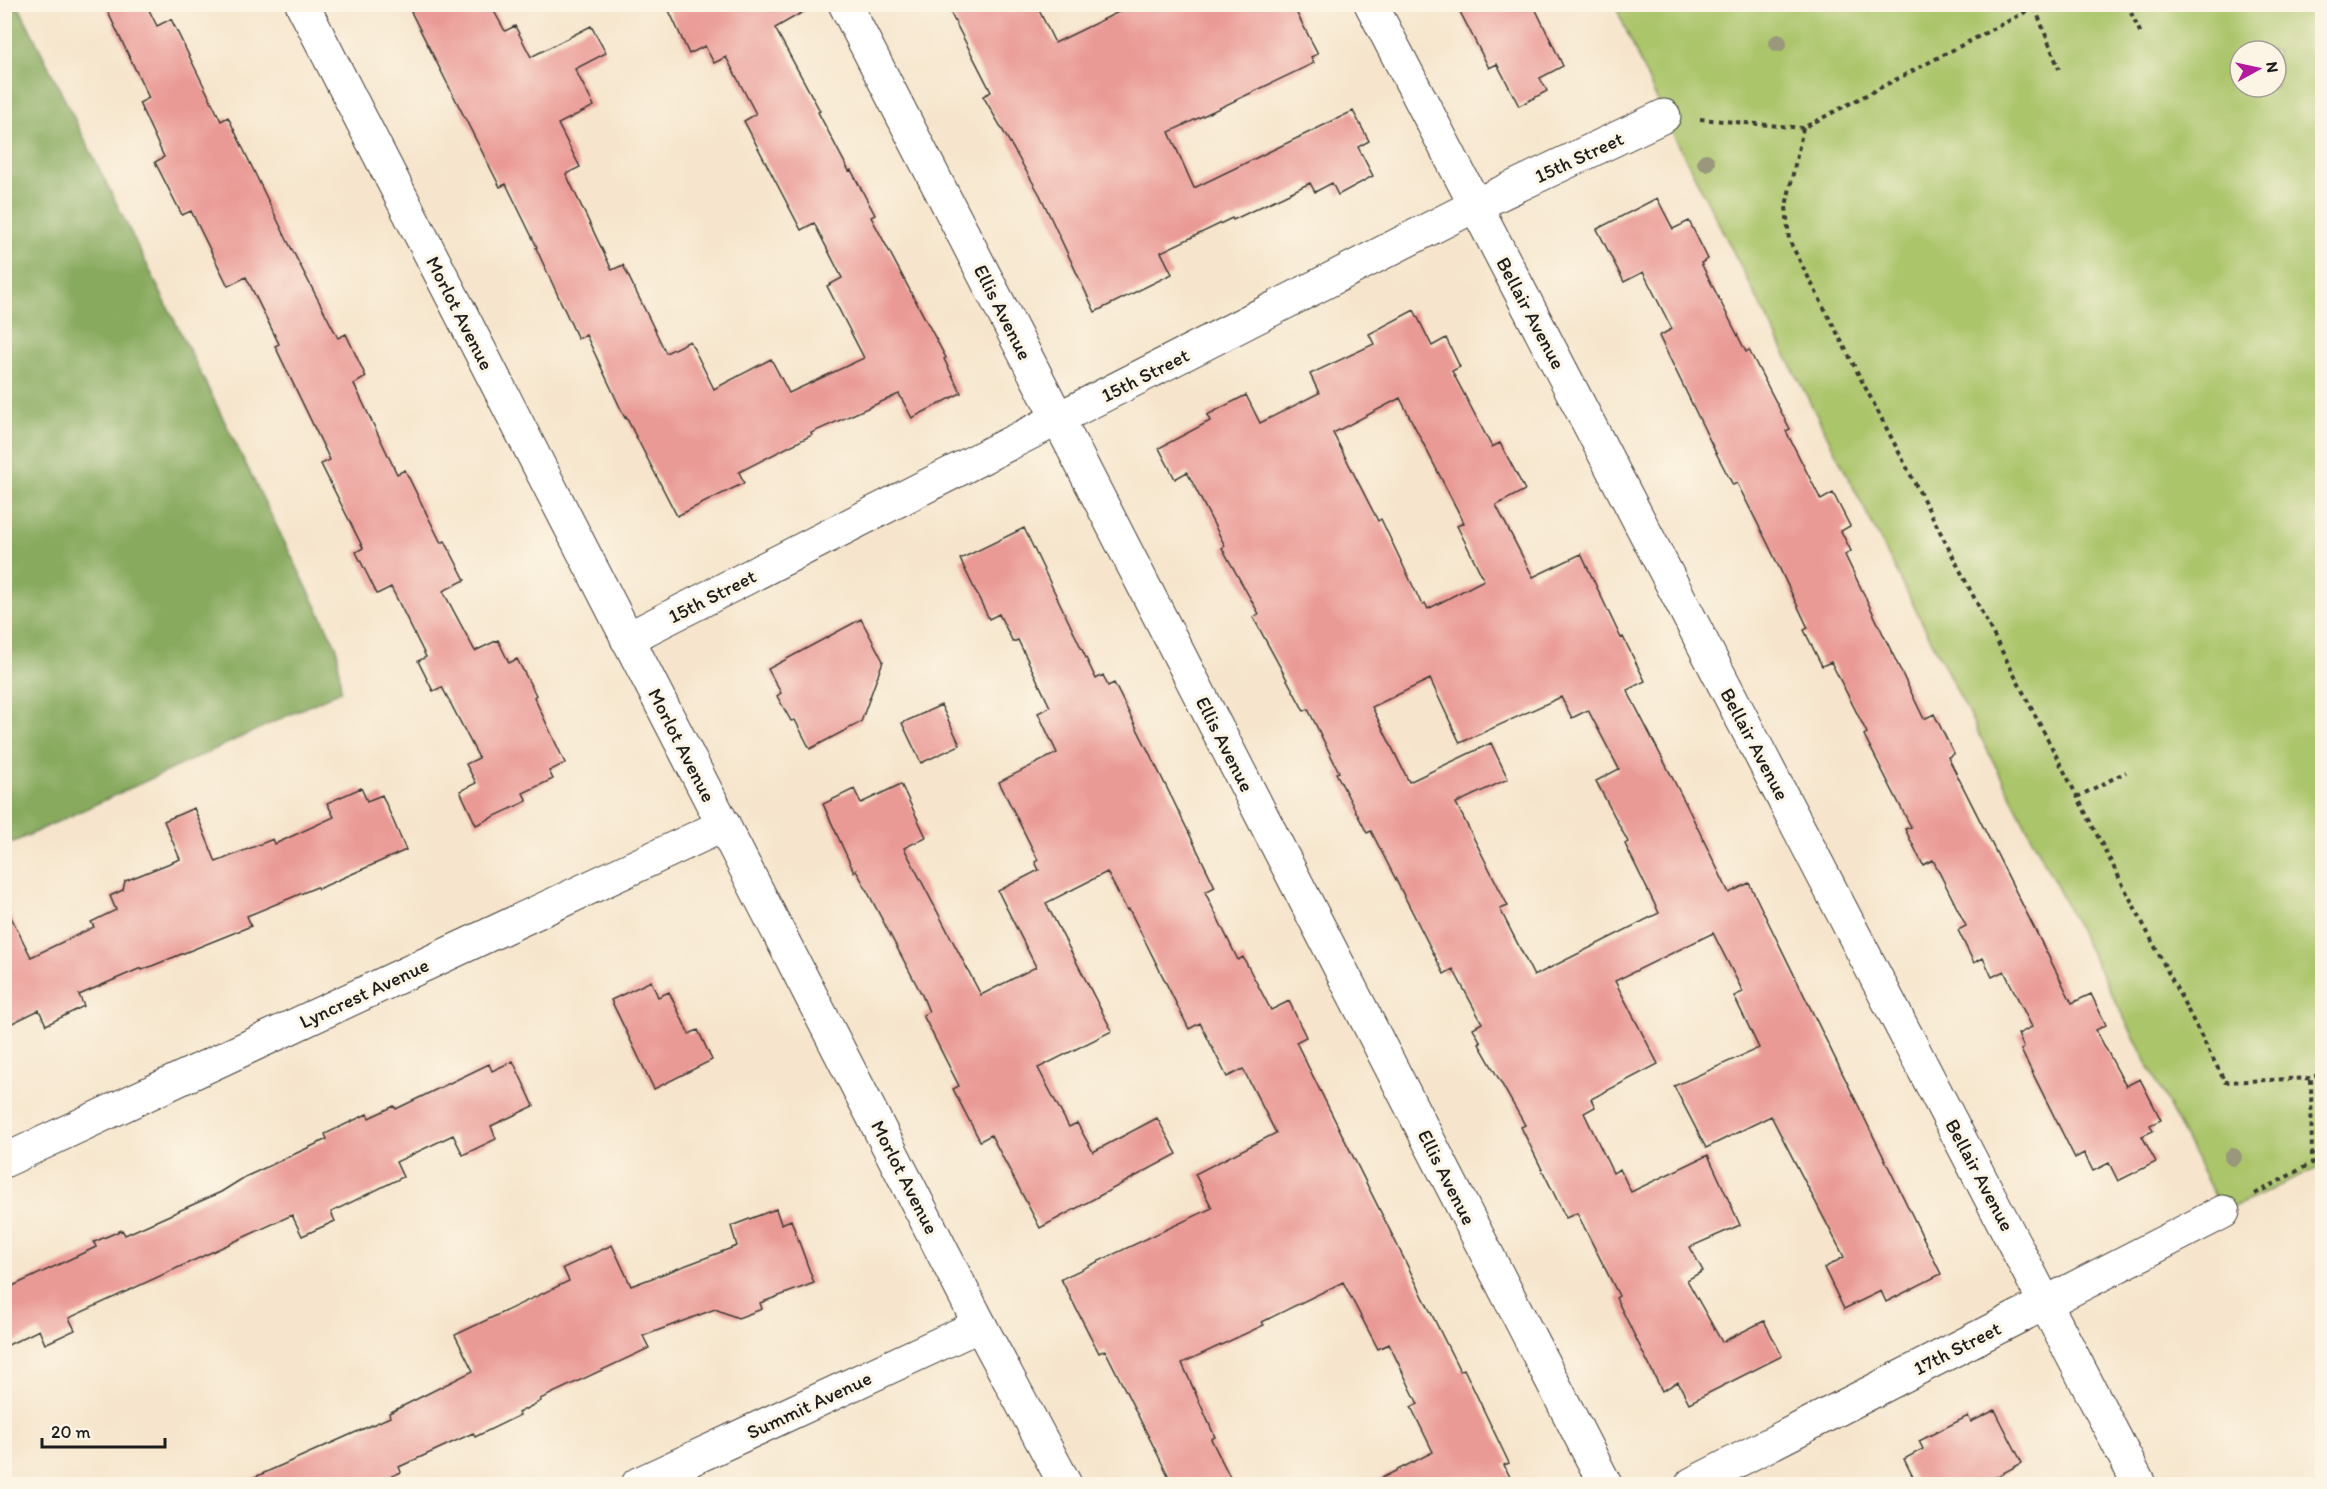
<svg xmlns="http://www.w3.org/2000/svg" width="2327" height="1489" viewBox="0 0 2327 1489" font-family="Itim,sans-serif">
<rect width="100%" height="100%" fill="#fcf5e5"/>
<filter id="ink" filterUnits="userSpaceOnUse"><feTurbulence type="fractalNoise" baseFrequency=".0167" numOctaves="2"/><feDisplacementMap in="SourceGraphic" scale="12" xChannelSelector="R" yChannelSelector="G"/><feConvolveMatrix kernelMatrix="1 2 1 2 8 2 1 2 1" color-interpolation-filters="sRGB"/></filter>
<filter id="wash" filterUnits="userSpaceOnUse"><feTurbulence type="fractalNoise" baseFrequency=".008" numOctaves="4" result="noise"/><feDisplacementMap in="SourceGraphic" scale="24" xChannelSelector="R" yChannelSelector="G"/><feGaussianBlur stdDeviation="1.35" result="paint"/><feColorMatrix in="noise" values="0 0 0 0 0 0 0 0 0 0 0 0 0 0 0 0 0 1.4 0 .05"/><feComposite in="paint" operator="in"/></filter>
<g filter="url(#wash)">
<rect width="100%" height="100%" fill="#f6e5cc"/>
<path fill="#abc56b" stroke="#647044" stroke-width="1.5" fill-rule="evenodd" d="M 1615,5 L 2322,5 L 2322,1166 L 2223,1212 L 1664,116 ZM 2240,51 L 2276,51 L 2276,87 L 2240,87 Z"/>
<path fill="#88aa5f" stroke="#52633e" stroke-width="1.5" d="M 4,5 L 18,5 L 337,648 L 341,691 L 5,846 Z"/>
<g id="blocks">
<path fill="#ea9a95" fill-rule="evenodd" d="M 104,4 L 146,4 L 157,26 L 171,19 L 221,121 L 228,117 L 287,240 L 338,338 L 346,334 L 366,377 L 354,384 L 397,474 L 405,470 L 441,543 L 445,541 L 465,580 L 443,591 L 475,651 L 498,640 L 509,663 L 517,659 L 536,695 L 534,697 L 565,763 L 549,771 L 553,779 L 523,793 L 527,801 L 476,825 L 460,791 L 476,783 L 466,764 L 479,758 L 442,687 L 433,691 L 418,661 L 426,657 L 391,587 L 377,594 L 356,552 L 363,548 L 321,464 L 330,460 L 275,346 L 279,344 L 246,277 L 228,286 L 191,211 L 182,215 L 155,162 L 164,157 L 139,103 L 149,98 Z
M 407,4 L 490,4 L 505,31 L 515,26 L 531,57 L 591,26 L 606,53 L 575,69 L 594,106 L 558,124 L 580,167 L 566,174 L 612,270 L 623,265 L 666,353 L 690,341 L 714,389 L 771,359 L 789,393 L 864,358 L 827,286 L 842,278 L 814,223 L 801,230 L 744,121 L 756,114 L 726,57 L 714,63 L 705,46 L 689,54 L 666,4 L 817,4 L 775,28 L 820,111 L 818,112 L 849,171 L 851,170 L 875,215 L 871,217 L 946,358 L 944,359 L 961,393 L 912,418 L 899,394 L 811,433 L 812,435 L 739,472 L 744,483 L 677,516 L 626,417 L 625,418 L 586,335 L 578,339 L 536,248 L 537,247 L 506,184 L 500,187 Z
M 946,4 L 1036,4 L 1055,43 L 1135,4 L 1292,4 L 1318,54 L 1311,57 L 1314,63 L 1169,132 L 1194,188 L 1353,111 L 1369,141 L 1358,147 L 1373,176 L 1338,195 L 1332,183 L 1315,192 L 1310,183 L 1233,220 L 1232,218 L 1161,252 L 1172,274 L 1095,312 L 1040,195 L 983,96 L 991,92 Z
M 1456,4 L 1533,4 L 1563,66 L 1540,78 L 1547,91 L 1519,106 L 1497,64 L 1489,68 Z
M 1657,198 L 1673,229 L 1689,221 L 1708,259 L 1701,263 L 1746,352 L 1749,350 L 1790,429 L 1786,431 L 1821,500 L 1833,493 L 1850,526 L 1841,531 L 1851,551 L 1845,555 L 1924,719 L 1934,714 L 1954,754 L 1948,757 L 2072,1003 L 2091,994 L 2106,1025 L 2096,1030 L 2126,1086 L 2140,1079 L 2161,1120 L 2150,1125 L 2153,1131 L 2142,1136 L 2156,1162 L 2118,1181 L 2109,1163 L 2093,1171 L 2084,1153 L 2075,1158 L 2021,1050 L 2024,1048 L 2018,1034 L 2032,1027 L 2004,971 L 1992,977 L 1983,958 L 1974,963 L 1958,930 L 1966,926 L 1933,860 L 1923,865 L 1905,829 L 1911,827 L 1864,735 L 1867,733 L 1831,662 L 1822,666 L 1804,630 L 1808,628 L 1768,544 L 1737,483 L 1733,485 L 1716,453 L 1659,336 L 1672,329 L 1643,272 L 1624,282 L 1597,229 Z
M 1414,310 L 1432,346 L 1446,338 L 1460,367 L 1452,371 L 1492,447 L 1500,443 L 1525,490 L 1496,505 L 1533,577 L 1581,554 L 1621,638 L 1623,637 L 1645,681 L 1627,690 L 1688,808 L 1729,893 L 1749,883 L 1941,1274 L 1886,1302 L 1881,1291 L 1844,1309 L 1824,1268 L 1844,1257 L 1771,1116 L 1706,1148 L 1674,1086 L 1759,1048 L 1734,996 L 1743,992 L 1713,933 L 1615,981 L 1658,1064 L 1591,1099 L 1595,1107 L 1584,1113 L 1613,1173 L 1620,1169 L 1631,1192 L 1708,1155 L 1740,1225 L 1690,1247 L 1703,1271 L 1687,1280 L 1722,1342 L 1764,1321 L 1782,1356 L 1689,1403 L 1678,1382 L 1662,1391 L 1616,1298 L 1619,1296 L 1577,1213 L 1566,1218 L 1521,1127 L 1525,1125 L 1479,1044 L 1481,1043 L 1473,1028 L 1482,1023 L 1453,969 L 1444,974 L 1371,831 L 1367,833 L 1336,773 L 1339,772 L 1308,709 L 1304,711 L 1253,617 L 1259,614 L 1222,548 L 1225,546 L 1187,472 L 1175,479 L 1159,448 L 1210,421 L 1207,415 L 1246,395 L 1260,423 L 1319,393 L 1310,374 L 1374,344 L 1369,334 ZM 1400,398 L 1464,523 L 1457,526 L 1484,580 L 1428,609 L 1425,603 L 1422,605 L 1381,519 L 1378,521 L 1333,433 ZM 1430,679 L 1460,743 L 1561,697 L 1572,718 L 1588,710 L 1619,769 L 1596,781 L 1628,842 L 1625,844 L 1659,913 L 1534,976 L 1500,909 L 1508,906 L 1456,803 L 1508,779 L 1491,743 L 1409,782 L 1372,707 Z
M 1024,528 L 1096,679 L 1103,675 L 1108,686 L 1114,683 L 1172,798 L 1215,887 L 1205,892 L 1238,960 L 1243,957 L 1271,1010 L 1289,1001 L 1306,1037 L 1296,1042 L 1460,1371 L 1464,1369 L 1509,1463 L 1504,1465 L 1514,1485 L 1368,1485 L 1433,1452 L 1411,1407 L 1418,1404 L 1389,1344 L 1378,1349 L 1343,1282 L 1262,1322 L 1264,1325 L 1182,1363 L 1215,1437 L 1211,1439 L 1234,1485 L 1173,1485 L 1105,1350 L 1099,1353 L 1061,1279 L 1212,1208 L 1195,1174 L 1276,1133 L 1243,1069 L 1227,1077 L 1200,1023 L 1189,1029 L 1129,909 L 1127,910 L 1107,872 L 1046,903 L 1112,1031 L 1038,1068 L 1069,1127 L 1077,1123 L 1093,1152 L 1157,1118 L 1177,1154 L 1040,1228 L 991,1135 L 980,1141 L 953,1089 L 959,1086 L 923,1015 L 929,1012 L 922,995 L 856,870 L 854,872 L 823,804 L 854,789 L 861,803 L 901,784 L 926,837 L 904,848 L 981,995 L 1036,967 L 998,891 L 1039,870 L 1035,862 L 1038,860 L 999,782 L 1057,753 L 1038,713 L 1050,707 L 1018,640 L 1013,642 L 999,614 L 989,619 L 960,559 Z
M 861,619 L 883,661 L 861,722 L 810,749 L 795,720 L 791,721 L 777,696 L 781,693 L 768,669 Z
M 941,705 L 960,745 L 921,763 L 902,723 Z
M 361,788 L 367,801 L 382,795 L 406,850 L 318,889 L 317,887 L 247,916 L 251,926 L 142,970 L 141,968 L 79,995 L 84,1006 L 46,1025 L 39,1010 L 4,1027 L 4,903 L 31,957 L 94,927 L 91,922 L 116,910 L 110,896 L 123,890 L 125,881 L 180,859 L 164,821 L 194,808 L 216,862 L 273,839 L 275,844 L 334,817 L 327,803 Z
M 651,981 L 658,997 L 669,992 L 689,1034 L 698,1030 L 712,1060 L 654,1089 L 611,1000 Z
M 513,1061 L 534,1106 L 491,1126 L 496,1139 L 463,1155 L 453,1135 L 396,1162 L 403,1177 L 331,1212 L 335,1221 L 302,1236 L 292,1215 L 69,1318 L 75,1330 L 45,1344 L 39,1330 L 4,1347 L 4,1290 L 96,1247 L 94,1242 L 122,1230 L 125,1235 L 221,1192 L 245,1177 L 327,1139 L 325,1134 L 367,1114 L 369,1118 L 394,1106 L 396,1109 L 489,1064 L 492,1071 Z
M 776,1209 L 781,1224 L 791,1220 L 814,1283 L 760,1303 L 762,1309 L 738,1318 L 715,1309 L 643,1336 L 649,1348 L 540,1399 L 541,1401 L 518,1413 L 520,1415 L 475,1437 L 473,1433 L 399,1467 L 401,1472 L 372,1485 L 237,1485 L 390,1417 L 389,1413 L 473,1371 L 455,1335 L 569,1281 L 563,1268 L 612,1245 L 631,1286 L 737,1246 L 731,1226 Z
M 1995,1410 L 2022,1463 L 1981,1485 L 1917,1485 L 1904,1459 L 1923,1449 L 1919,1441 L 1968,1416 L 1971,1422 Z"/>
</g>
</g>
<g filter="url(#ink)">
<use href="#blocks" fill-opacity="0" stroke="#3d3a36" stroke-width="1.5"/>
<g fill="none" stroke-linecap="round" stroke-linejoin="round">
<g stroke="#3d3a36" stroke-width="35">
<path id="minor" d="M 845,4 L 1605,1484
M 1371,4 L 2139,1484
M 627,639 L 1474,206 L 1664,116
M 4,1161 L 724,825
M 638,1484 L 980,1325
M 1692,1484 L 2223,1212"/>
</g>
<g stroke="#3d3a36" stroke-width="35">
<path id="tertiary" d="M 302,4 L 980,1325 L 1065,1484"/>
</g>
<path stroke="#3d3a36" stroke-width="4" stroke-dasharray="4.5 4.5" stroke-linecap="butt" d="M 2127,4 L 2141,34
M 2035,8 L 2059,69
M 1700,119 L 1803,128 L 2041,4
M 1803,128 L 1786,206 L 1789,240 L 2225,1082 L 2311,1078 L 2322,1073
M 2077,797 L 2126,772
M 2255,1194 L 2312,1163 L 2311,1078"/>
<use href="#minor" stroke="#fff" stroke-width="33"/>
<use href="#tertiary" stroke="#fff" stroke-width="33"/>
</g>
<g fill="#9a977b">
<circle cx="1778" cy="43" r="9"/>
<circle cx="1706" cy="162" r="9"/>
<circle cx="2233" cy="1157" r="9"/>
</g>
</g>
<g text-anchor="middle" stroke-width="6" stroke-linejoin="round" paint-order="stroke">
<g font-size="20" fill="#1c1c1c" stroke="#fcf5e5">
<text transform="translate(1579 157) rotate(-25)" y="7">15th Street</text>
<text transform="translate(1003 312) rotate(63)" y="7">Ellis Avenue</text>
<text transform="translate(460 313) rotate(63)" y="7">Morlot Avenue</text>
<text transform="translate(1531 313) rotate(62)" y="7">Bellair Avenue</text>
<text transform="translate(1145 375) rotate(-27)" y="7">15th Street</text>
<text transform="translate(712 596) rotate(-27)" y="7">15th Street</text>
<text transform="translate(1225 744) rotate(63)" y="7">Ellis Avenue</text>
<text transform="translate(1755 744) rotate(62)" y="7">Bellair Avenue</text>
<text transform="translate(682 745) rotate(63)" y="7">Morlot Avenue</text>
<text transform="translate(364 993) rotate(-25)" y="7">Lyncrest Avenue</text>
<text transform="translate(1980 1175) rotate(62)" y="7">Bellair Avenue</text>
<text transform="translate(905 1177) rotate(63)" y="7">Morlot Avenue</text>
<text transform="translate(1447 1177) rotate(63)" y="7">Ellis Avenue</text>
<text transform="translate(1957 1348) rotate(-27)" y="7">17th Street</text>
<text transform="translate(809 1405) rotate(-25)" y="7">Summit Avenue</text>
</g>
</g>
<rect width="2327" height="1489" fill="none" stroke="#fcf5e5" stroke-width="24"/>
<g transform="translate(2258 69) rotate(82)"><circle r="28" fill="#fcf5e5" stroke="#a29e95" stroke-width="1.5"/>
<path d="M0-4.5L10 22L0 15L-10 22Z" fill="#b5179e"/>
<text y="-9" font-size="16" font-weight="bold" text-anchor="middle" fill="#1c1c1c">N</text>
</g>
<path d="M42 1438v9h123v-9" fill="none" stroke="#1c1c1c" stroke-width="3"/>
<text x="51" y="1438" font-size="18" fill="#1c1c1c" stroke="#fcf5e5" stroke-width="4.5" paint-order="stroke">20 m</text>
</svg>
